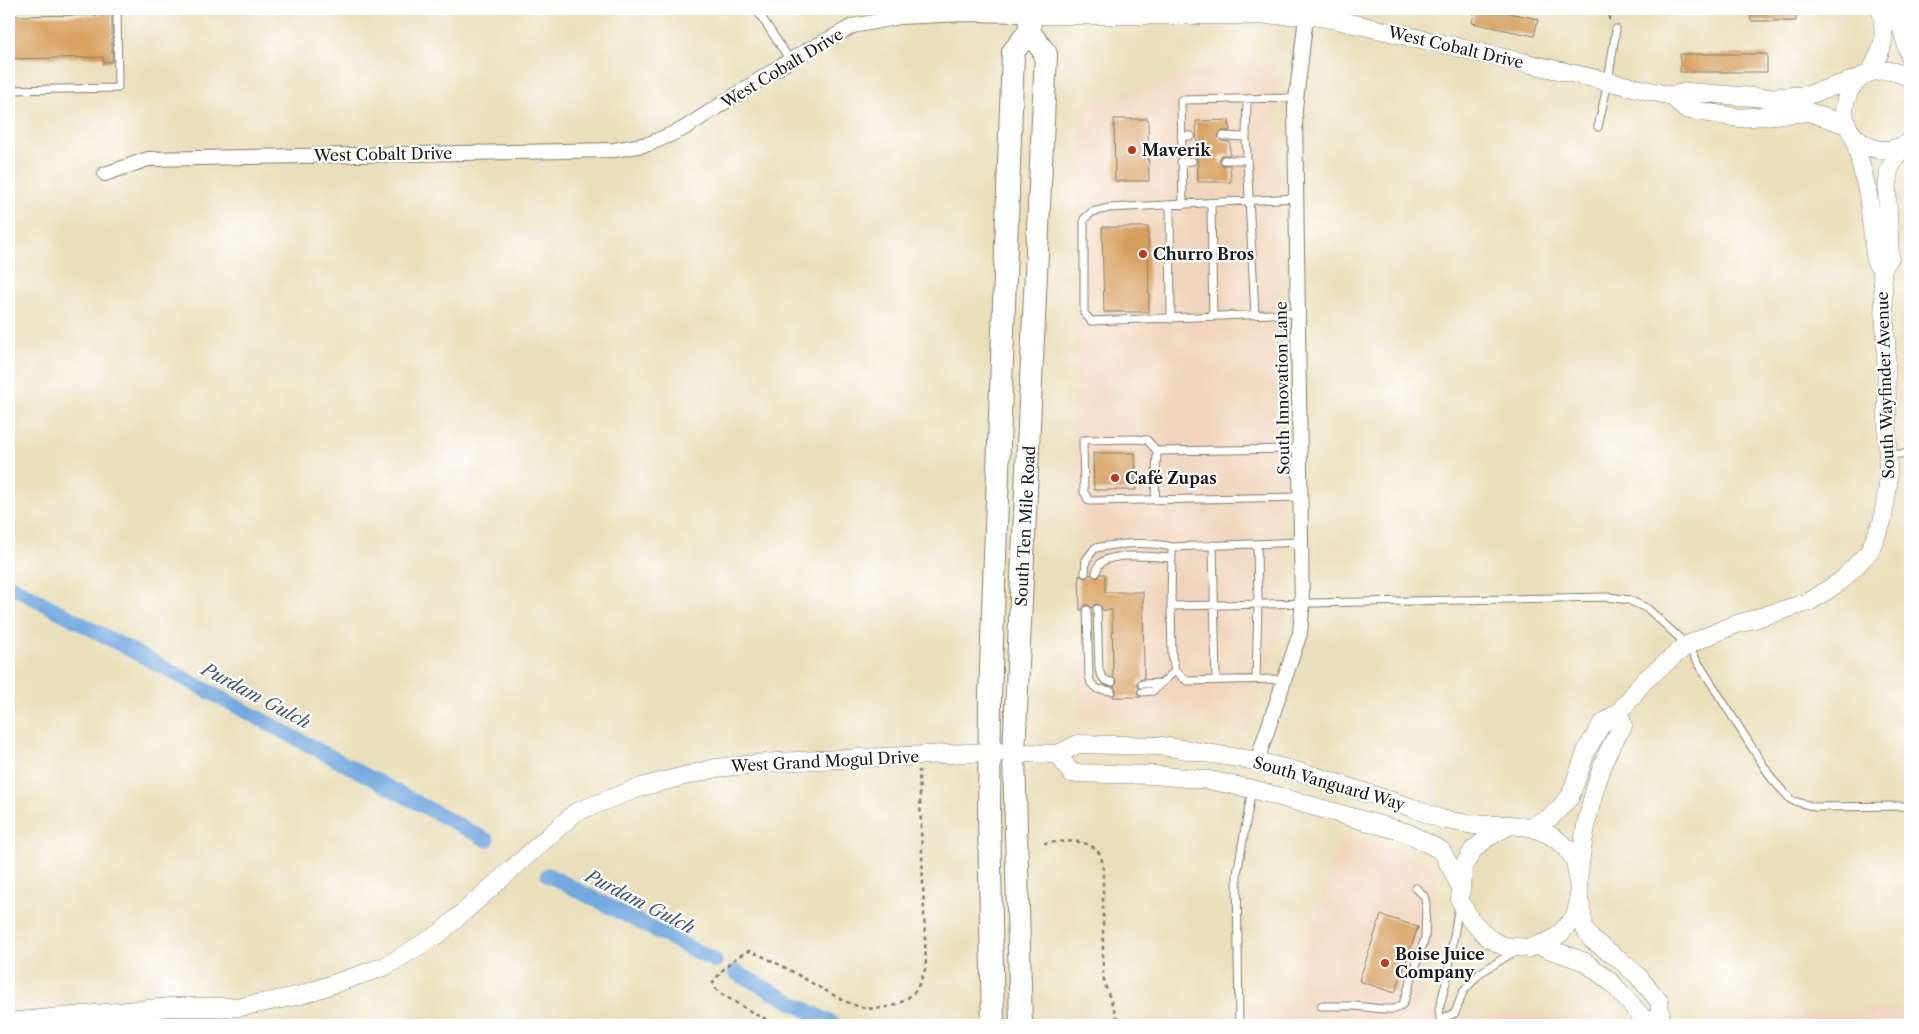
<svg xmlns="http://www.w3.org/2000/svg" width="1919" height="1034" viewBox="0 0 1919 1034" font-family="'Libre Caslon Text',serif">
<rect width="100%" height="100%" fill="#fff"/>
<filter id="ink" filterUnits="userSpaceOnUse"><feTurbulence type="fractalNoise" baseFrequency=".02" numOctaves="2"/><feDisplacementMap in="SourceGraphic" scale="10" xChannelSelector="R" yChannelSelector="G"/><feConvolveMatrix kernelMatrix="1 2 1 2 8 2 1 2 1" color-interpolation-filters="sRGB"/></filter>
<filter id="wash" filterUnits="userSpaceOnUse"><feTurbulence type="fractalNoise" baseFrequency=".0096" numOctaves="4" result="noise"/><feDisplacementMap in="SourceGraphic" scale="20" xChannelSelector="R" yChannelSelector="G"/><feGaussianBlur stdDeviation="1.12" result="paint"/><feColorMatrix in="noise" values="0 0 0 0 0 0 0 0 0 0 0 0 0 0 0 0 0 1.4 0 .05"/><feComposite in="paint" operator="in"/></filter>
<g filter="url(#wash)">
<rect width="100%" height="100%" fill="#eadfbb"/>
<path fill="#f0d5bc" d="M 1215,65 L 1277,65 L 1286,616 L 1247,733 L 1184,721 L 1079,720 L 1074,444 L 1081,105 Z
M 1342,835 L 1434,864 L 1437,920 L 1435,957 L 1415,1013 L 1611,1016 L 1619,1025 L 1130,1025 L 1130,1017 L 1237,1017 L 1240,1005 L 1300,1001 L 1300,965 Z
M 1910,1007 L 1910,1025 L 1718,1025 L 1726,1018 Z"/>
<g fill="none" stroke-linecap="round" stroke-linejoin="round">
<path stroke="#72a9e0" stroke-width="15" d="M 9,585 L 487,840
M 548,875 L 715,961
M 735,972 L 835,1025"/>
</g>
<g id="blocks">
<path fill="#d69f5b" d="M 103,9 L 112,9 L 112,62 L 103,62 L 103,57 L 9,59 L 9,16 L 103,15 Z
M 1475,9 L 1490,9 L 1538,19 L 1534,36 L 1472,23 Z
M 1750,9 L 1796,9 L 1796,21 L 1751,21 Z
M 1680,54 L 1767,54 L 1767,72 L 1680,72 Z
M 1114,119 L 1148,119 L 1149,181 L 1115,181 Z
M 1229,120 L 1230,131 L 1221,131 L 1218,136 L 1221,141 L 1230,142 L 1230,155 L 1222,155 L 1219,160 L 1222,165 L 1230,165 L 1231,182 L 1198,182 L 1196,121 Z
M 1102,227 L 1148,227 L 1149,312 L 1104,312 Z
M 1093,453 L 1135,453 L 1136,490 L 1094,490 Z
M 1091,574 L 1097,578 L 1101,574 L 1105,574 L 1105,592 L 1143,592 L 1144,679 L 1139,680 L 1137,684 L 1139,688 L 1137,693 L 1141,697 L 1113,697 L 1116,691 L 1114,687 L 1117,682 L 1113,677 L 1112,610 L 1102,610 L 1101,606 L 1097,604 L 1094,605 L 1092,608 L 1089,605 L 1085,605 L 1082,610 L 1080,610 L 1079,575 L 1085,578 Z
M 1381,915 L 1418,927 L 1395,993 L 1359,981 Z"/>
</g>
</g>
<g filter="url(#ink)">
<use href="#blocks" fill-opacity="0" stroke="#837e6c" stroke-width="1"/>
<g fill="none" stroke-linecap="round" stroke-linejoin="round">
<g stroke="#837e6c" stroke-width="9">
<path id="service" d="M 756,9 L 790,60
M 9,90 L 118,88 L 117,9
M 1247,99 L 1246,137 L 1255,315
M 1598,127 L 1608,82 L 1616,29
M 1181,136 L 1191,136
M 1223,136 L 1246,137
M 1224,160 L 1247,160
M 1181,162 L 1192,161
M 1297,198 L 1109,208 L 1092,212 L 1084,219 L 1084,313 L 1091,321 L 1298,313
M 1211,204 L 1213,317
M 1170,205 L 1171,319
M 1183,205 L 1181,100 L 1297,98
M 1157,451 L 1147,440 L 1136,439 L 1083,440 L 1084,492 L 1089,501 L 1301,497
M 1889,455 L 1910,453
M 1155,499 L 1157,451 L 1300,449
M 1302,542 L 1172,547 L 1171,606 L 1609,597 L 1629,600 L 1648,609 L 1687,645 L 1772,779 L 1791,800 L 1815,807 L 1910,806
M 1213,545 L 1216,680
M 1085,573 L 1086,560 L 1095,548 C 1121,543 1146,541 1172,547
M 1096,573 C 1097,570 1098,565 1101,563 C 1113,552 1155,557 1172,558
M 1171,606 L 1172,656 L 1175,671 L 1187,681 L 1283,679
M 1097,609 L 1099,670 C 1101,676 1104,682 1112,682
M 1087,610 L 1089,676 L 1091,683 L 1097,689 L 1111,691
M 1256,679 L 1258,603 L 1257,544
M 1142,684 L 1161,683
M 1142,692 L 1153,691 L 1175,671
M 1321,1006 L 1355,1006 L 1383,1009 L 1395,1009 L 1403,1004 L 1425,938 L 1426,904 L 1424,896 L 1416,888
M 1441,1019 L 1455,1013 L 1463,992 L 1480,973 L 1517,950
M 1239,1025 L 1237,874 L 1252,789
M 1441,1025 L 1439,1010 L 1447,978 L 1459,905"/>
</g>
<g stroke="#837e6c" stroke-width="16">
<path id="minor" d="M 105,174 L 148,159 L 614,150 L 649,144 L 683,129 L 790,60 L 853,26 L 900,17 L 964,14 L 1030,15
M 1257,761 L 1300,633 L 1302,610 L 1295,108 L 1307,9"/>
</g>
<g stroke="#837e6c" stroke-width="19">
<path id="tertiary" d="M 1899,9 L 1900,23 L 1910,57
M 1030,15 L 1307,15 L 1341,21 L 1672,96 L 1687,92 L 1767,98 L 1808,95 L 1859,78
M 1870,72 C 1885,46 1886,38 1881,9
M 1910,78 C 1852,46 1818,125 1870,147 C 1884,153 1898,149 1910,142
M 1672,96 L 1685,109 L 1740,118 L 1809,112 L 1847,125
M 1882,270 L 1890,257 L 1887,192 L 1889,170 L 1901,148
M 1058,754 L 1071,773 L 1154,775 L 1209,780 L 1252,789 L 1408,833 L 1442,851 L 1460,886
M 1530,827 L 1551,817 L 1570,797 L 1587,749 L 1602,724 L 1619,712 L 1645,680 L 1687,645 L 1731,626 L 1809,602 L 1841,581 L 1869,552 L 1882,522 L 1888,486 L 1886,342 L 1882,270 L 1876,262 L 1868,194 L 1854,136
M 1579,873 C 1583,836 1592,792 1606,757 C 1610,746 1617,736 1623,726 L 1619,712
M 1580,902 L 1584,927 L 1591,939 L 1619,959 L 1637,975 L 1659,1001 L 1661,1025
M 1538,946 L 1563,954 L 1585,962 L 1612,983 L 1643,1018 L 1660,1024
M 9,1022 L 170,1007 L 241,1007 L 301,995 L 386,966 L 440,933 L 576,812 L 641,787 L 716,768 L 776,762 L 989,752 L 1058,754 L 1078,744 L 1162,746 L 1257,761 L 1318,777 L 1413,808 L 1441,819 L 1473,825 L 1510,825 L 1530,827 L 1550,835 L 1565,846 L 1575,860 L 1578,879 L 1579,901 L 1575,916 L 1560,934 L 1550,941 L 1529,948 L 1503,946 L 1488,938 L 1470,919 L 1460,900 L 1463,867 L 1473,850 L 1487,838 L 1510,825"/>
</g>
<g stroke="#837e6c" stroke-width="24">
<path id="primary" d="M 993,1025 L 989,817 L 990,696 L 1013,52 L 1029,32 L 1031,9
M 1021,1025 L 1014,753 L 1046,54 L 1029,32"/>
</g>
<path stroke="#837e6c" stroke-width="2.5" stroke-dasharray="4 4" stroke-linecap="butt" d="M 1609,20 L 1611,9
M 1044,843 C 1061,842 1088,837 1099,853 C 1101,856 1102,861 1103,865 L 1103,976 L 1106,988 L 1120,1025
M 781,1025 L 757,1015 L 718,992 L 713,983 C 723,968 733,958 749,951 C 775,960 799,976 824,990 C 836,996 851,1006 866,1008 C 880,1010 898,1006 909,997 C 918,991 922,977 926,967 L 919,770"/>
<use href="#service" stroke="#fff" stroke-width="7"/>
<use href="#minor" stroke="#fff" stroke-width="14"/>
<use href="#tertiary" stroke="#fff" stroke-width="18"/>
<use href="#primary" stroke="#fff" stroke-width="22"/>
</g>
</g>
<g fill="#c8321e" stroke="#fff" stroke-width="2">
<circle cx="1132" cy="150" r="5"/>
<circle cx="1143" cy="254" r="5"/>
<circle cx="1115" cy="478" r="5"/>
<circle cx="1385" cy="963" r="5"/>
</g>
<g text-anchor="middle" stroke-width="4.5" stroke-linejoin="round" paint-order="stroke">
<g font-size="16" fill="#1c1c1c" stroke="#fff">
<text transform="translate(1456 47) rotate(13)" y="6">West Cobalt Drive</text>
<text transform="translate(782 68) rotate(-31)" y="6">West Cobalt Drive</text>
<text transform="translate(383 154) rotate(-1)" y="6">West Cobalt Drive</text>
<text transform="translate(1885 385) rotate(-92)" y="6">South Wayfinder Avenue</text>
<text transform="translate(1282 388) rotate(-91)" y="6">South Innovation Lane</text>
<text transform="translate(1025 526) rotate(-87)" y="6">South Ten Mile Road</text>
<text transform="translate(825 761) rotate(-3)" y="6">West Grand Mogul Drive</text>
<text transform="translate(1329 783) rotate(16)" y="6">South Vanguard Way</text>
</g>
<g font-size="16" font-weight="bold" fill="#1c1c1c" stroke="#fff" text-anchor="start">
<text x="1142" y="156">Maverik</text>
<text x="1153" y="260">Churro Bros</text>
<text x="1125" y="484">Café Zupas</text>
<text x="1395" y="960">Boise Juice<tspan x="1395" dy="18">Company</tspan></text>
</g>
<g font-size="18" font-style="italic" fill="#435b74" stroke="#fff">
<text transform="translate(256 696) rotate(28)" y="6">Purdam Gulch</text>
<text transform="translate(640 902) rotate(27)" y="6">Purdam Gulch</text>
</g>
</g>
<rect width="1919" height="1034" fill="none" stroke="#fff" stroke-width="30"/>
</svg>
